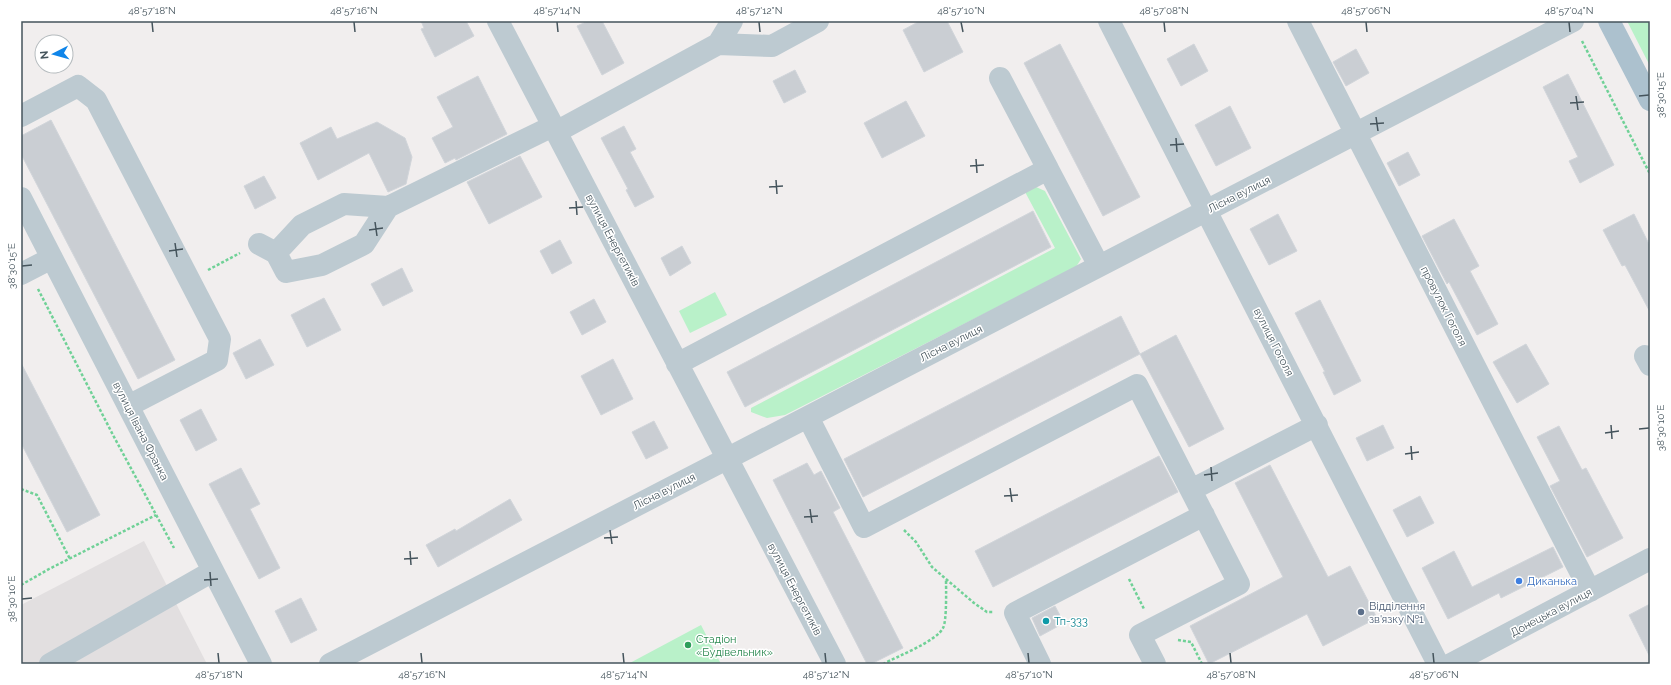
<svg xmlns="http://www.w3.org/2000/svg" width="1671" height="685" viewBox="0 0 1671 685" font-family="Raleway,sans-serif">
<rect width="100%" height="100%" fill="#f1eeee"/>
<path fill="#e2dfe0" d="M 144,541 L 207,664 L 21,664 L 21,605 Z"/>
<path fill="#b9f1c9" d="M 1627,21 L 1650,21 L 1650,66 Z
M 1036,187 L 1045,191 L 1081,259 L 1076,267 L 785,415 L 767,418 L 751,412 L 751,408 L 1055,248 L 1024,190 Z
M 715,292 L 727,315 L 690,333 L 679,311 Z
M 701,625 L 721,664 L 628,664 Z"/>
<path fill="#caced3" stroke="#d1d5da" d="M 421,21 L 466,21 L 474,36 L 435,57 L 421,29 L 424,28 Z
M 588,21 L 602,21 L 624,63 L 602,75 L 577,26 Z
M 920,21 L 947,21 L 963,52 L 924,72 L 903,30 Z
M 1060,44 L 1140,197 L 1103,216 L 1024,63 Z
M 1194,44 L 1208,71 L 1181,86 L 1167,59 Z
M 1356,49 L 1369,73 L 1346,86 L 1333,62 Z
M 795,70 L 806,92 L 784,103 L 773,81 Z
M 1568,74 L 1614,165 L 1580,183 L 1569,161 L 1578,157 L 1543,87 Z
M 478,76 L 507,134 L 456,160 L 455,158 L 445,163 L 432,138 L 453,127 L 437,97 Z
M 906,101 L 925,136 L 882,158 L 864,123 Z
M 1230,106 L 1251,148 L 1216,166 L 1195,125 Z
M 51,120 L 175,360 L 138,379 L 21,154 L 21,136 Z
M 377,122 L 405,138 L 412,157 L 406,184 L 388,192 L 369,153 L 318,180 L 300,143 L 331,127 L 337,139 Z
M 624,126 L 636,149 L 630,152 L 654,197 L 635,207 L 626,190 L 628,189 L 601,138 Z
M 1408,152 L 1420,175 L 1399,186 L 1387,163 Z
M 520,156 L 542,197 L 489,224 L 467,182 Z
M 264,176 L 276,198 L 255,209 L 244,186 Z
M 1033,211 L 1051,247 L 745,407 L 727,372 Z
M 1278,214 L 1297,251 L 1269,265 L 1250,229 Z
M 1634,214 L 1650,246 L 1650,312 L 1625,265 L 1622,266 L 1603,230 Z
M 1454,219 L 1479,266 L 1470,271 L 1498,324 L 1477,335 L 1449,282 L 1447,284 L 1422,236 Z
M 560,240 L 572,263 L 552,274 L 540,251 Z
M 682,246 L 691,263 L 670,276 L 661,258 Z
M 402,268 L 413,291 L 383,306 L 371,284 Z
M 324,298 L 341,330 L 307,347 L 291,315 Z
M 594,299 L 606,322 L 582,335 L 570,312 Z
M 1320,300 L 1361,381 L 1334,395 L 1323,372 L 1325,372 L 1295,313 Z
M 1121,316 L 1140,354 L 863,497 L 844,459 Z
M 1176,335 L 1224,429 L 1189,447 L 1140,354 Z
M 260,339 L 274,365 L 246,379 L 233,353 Z
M 1526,344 L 1549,384 L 1517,403 L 1493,362 Z
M 613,359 L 633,399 L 601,415 L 581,376 Z
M 21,363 L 100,515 L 67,532 L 21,443 Z
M 201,409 L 217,440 L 196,451 L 180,420 Z
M 654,421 L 668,448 L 646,459 L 632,432 Z
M 1383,425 L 1394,448 L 1367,461 L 1356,438 Z
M 1559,426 L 1582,470 L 1586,468 L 1623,538 L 1587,557 L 1550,486 L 1560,481 L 1537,437 Z
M 1159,456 L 1178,492 L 993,587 L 975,551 Z
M 807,463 L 814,475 L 821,471 L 840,508 L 833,512 L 903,648 L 871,664 L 867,664 L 773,480 Z
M 1270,465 L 1328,577 L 1350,566 L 1377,618 L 1323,646 L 1307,614 L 1209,664 L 1190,626 L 1283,577 L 1235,483 Z
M 241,468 L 260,504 L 250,509 L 280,568 L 259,579 L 209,484 Z
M 1420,496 L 1434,523 L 1407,537 L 1393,510 Z
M 510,499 L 522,520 L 438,567 L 426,545 L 455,529 L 456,531 Z
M 1553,547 L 1563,567 L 1501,598 L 1499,593 L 1448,619 L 1422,568 L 1454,551 L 1472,587 Z
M 301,598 L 317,630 L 291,643 L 275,611 Z
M 1650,604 L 1650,657 L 1629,615 Z
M 1055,606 L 1064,623 L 1040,636 L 1032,618 Z"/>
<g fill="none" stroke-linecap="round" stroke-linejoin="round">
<path stroke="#70d197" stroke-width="2.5" stroke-dasharray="3 2" stroke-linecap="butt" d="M 1582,41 L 1650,174
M 208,270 L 240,253
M 38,289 L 113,435 L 174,548
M 21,489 L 37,495 L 70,559
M 904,530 L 916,542 L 932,567 L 974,603 L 987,612 L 994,612
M 1129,579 L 1144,609
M 21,585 L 49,569 L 156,515
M 1178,640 L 1191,642 L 1202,664
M 883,664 C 896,657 937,641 943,628 C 947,621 946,588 946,579"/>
<path stroke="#bdcad1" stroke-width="22" d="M 498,21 L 835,664
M 1109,21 L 1438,664
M 1298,21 L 1590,591
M 718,44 L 772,46 L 818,21
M 1000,78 L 1048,169
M 21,116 L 78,86 L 96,100 L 220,339 L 217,360 L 128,406
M 556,132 L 718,44 L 732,21
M 21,198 L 261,664
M 388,207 L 344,204 L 302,225 L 276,253 L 286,272 L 322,265 L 364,244 L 388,207 L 553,126
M 259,244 L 276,253
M 21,274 L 52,258
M 1645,356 L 1650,365
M 677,364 L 1048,169 L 1099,266
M 808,417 L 864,527 L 1137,385 L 1239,584 L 1140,635 L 1155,664
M 1191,490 L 1317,425
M 50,664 L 213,571
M 330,664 L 1573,21
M 1040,664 L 1015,613 L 1204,515
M 1451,664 L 1650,559"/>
<path stroke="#acc1ce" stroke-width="22" d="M 1609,21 L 1650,100"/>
</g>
<path fill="none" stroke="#45545c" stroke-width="1.5" d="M 152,22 L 153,32M 354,22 L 355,32M 557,22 L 558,32M 759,22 L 760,32M 961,22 L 963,32M 1164,22 L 1165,32M 1366,22 L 1367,32M 1569,22 L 1570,32M 1576,96 L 1578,110M 1639,96 L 1649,95M 1570,103 L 1584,102M 1376,117 L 1378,131M 1370,124 L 1384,123M 1176,138 L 1177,152M 1170,145 L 1184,144M 976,159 L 977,173M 970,166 L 984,165M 776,180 L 777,194M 769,187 L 783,186M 576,201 L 577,215M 569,208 L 583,207M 375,222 L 377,236M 369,230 L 383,228M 175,243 L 177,257M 169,251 L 183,249M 22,266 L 32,265M 1611,425 L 1612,439M 1639,429 L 1649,428M 1605,433 L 1619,431M 1411,446 L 1412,460M 1405,454 L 1419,452M 1211,467 L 1212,481M 1204,475 L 1218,473M 1010,488 L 1012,502M 1004,496 L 1018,495M 810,509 L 812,523M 804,517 L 818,516M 610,530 L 612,544M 604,538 L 618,537M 410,551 L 411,565M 404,559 L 418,558M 210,572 L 211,586M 204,580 L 218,579M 22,599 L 32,598M 218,653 L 219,663M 421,653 L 422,663M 623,653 L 624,663M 825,653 L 826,663M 1028,653 L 1029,663M 1230,653 L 1231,663M 1433,653 L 1434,663"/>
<circle fill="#3f7fe0" stroke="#fff" stroke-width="1.5" cx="1519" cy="581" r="4"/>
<circle fill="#5c6f8a" stroke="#fff" stroke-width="1.5" cx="1361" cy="612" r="4"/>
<circle fill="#0f9aa8" stroke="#fff" stroke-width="1.5" cx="1046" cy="621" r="4"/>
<circle fill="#2e9e5b" stroke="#fff" stroke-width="1.5" cx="688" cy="645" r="4"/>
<g text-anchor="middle" stroke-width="3" stroke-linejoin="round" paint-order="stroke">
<g font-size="11" fill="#45545c" stroke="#fff">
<text transform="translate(1239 194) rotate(-27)" y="4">Лісна вулиця</text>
<text transform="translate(613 240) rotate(62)" y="4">вулиця Енергетиків</text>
<text transform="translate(1444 306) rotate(63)" y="4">провулок Гоголя</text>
<text transform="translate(1274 342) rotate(63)" y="4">вулиця Гоголя</text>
<text transform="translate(951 343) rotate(-27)" y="4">Лісна вулиця</text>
<text transform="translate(141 431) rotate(63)" y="4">вулиця Івана Франка</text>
<text transform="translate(664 491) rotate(-27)" y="4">Лісна вулиця</text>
<text transform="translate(795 589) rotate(62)" y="4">вулиця Енергетиків</text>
<text transform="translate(1551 612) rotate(-28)" y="4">Донецька вулиця</text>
</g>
<g font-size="11" fill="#366cbe" stroke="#fff" text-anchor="start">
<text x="1527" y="585">Диканька</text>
</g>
<g font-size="11" fill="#4e5e75" stroke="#fff" text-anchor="start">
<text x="1369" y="610">Відділення<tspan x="1369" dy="13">зв'язку №1</tspan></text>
</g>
<g font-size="11" fill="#0d838f" stroke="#fff" text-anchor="start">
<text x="1054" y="625">Тп-333</text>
</g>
<g font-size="11" fill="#27864d" stroke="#fff" text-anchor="start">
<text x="696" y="643">Стадіон<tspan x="696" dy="13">«Будівельник»</tspan></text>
</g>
</g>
<rect width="1671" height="685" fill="none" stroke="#ffffff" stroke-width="44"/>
<g transform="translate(54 54) rotate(264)"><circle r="19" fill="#ffffff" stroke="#b5bbbe"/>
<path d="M0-3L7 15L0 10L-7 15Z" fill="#0f85e9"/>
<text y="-6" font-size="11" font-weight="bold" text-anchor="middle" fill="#45545c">N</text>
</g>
<rect x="22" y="22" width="1627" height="641" fill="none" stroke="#45545c" stroke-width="1.5"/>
<g font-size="10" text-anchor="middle" fill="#45545c">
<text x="152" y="14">48°57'18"N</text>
<text x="354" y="14">48°57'16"N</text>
<text x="557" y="14">48°57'14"N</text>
<text x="759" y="14">48°57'12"N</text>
<text x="961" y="14">48°57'10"N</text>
<text x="1164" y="14">48°57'08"N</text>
<text x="1366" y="14">48°57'06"N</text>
<text x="1569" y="14">48°57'04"N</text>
<text transform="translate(1660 95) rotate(-90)" y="4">38°30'15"E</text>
<text transform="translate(11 266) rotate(-90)" y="4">38°30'15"E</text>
<text transform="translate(1660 428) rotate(-90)" y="4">38°30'10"E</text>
<text transform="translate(11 599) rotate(-90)" y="4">38°30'10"E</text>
<text x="219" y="678">48°57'18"N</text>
<text x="422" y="678">48°57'16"N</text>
<text x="624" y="678">48°57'14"N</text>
<text x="826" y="678">48°57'12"N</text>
<text x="1029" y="678">48°57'10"N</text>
<text x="1231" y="678">48°57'08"N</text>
<text x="1434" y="678">48°57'06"N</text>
</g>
</svg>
